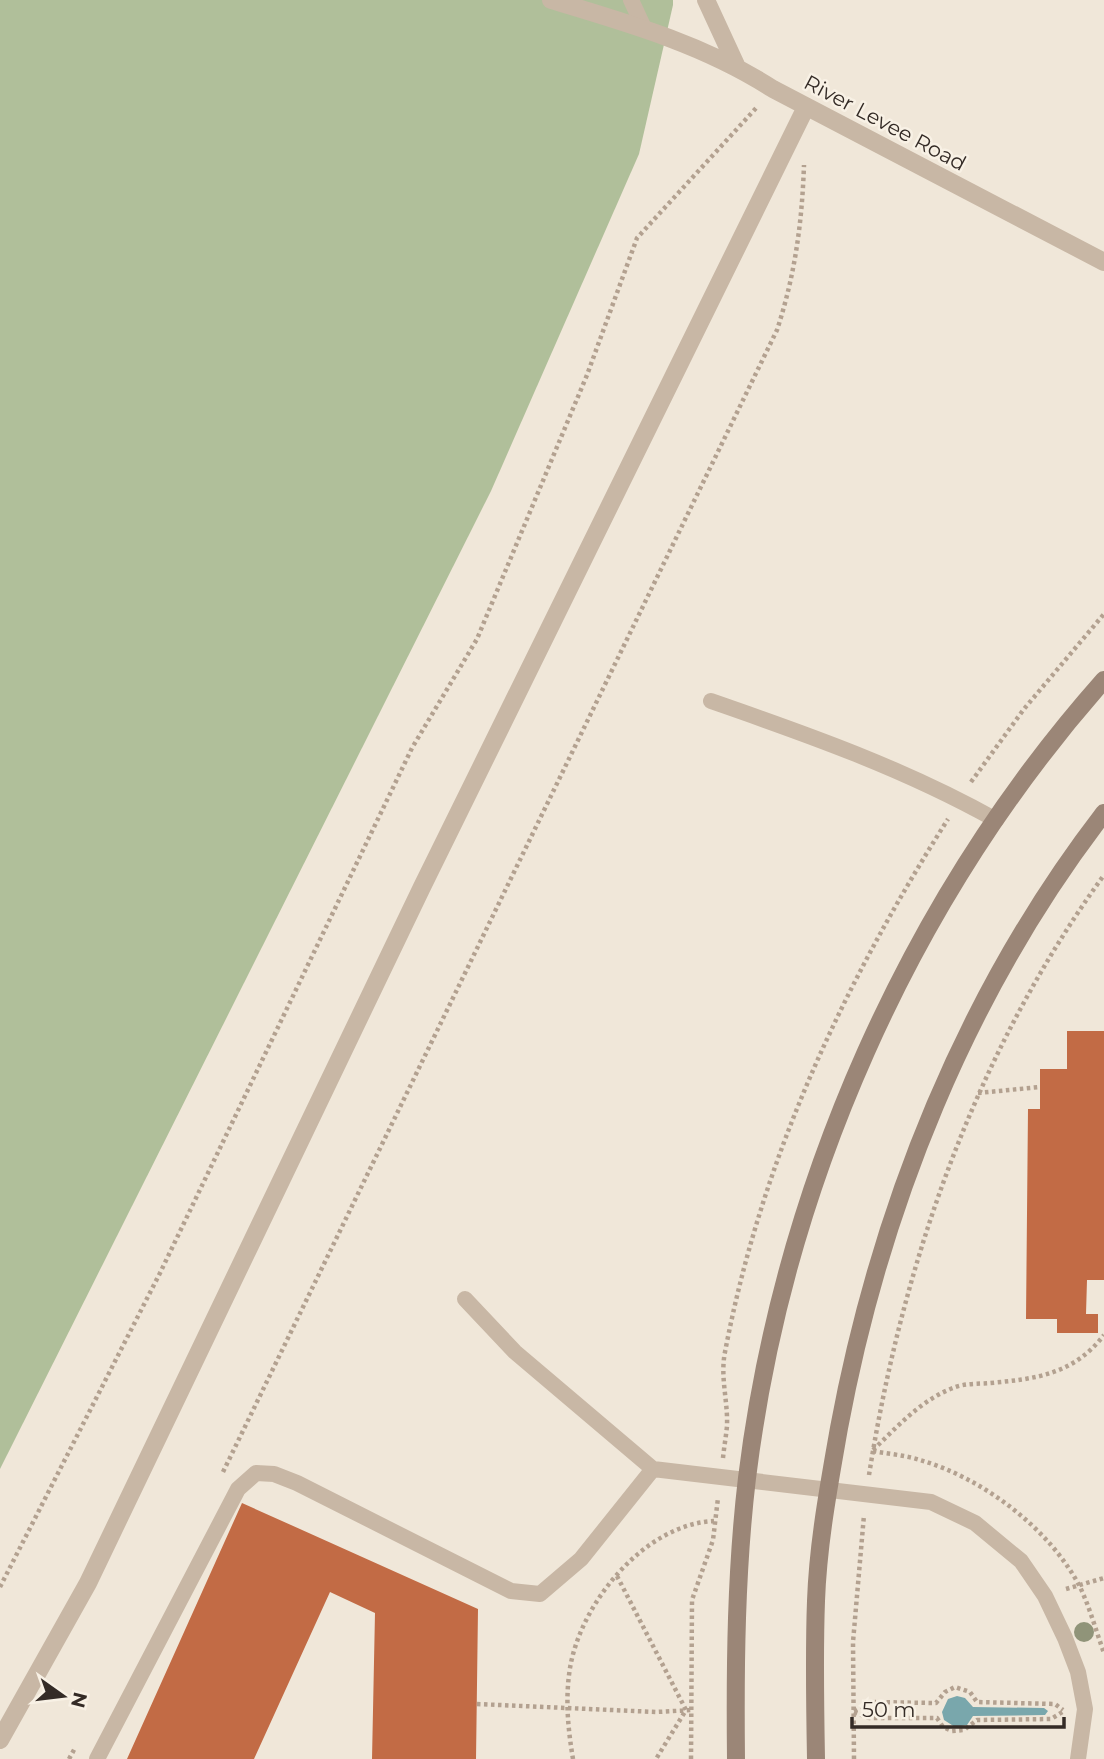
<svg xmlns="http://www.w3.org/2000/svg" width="1104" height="1759" viewBox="0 0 1104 1759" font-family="Montserrat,sans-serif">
<rect width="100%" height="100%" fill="#f0e7d9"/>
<path fill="#b0bf9a" d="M 0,0 L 673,0 L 673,5 L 639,154 L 491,491 L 0,1469 Z"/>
<path fill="#79a7ac" d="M 957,1696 L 965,1698 L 973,1707 L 1044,1708 L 1048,1711 L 1045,1715 L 973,1716 L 967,1725 L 955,1727 L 944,1720 L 942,1712 L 948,1699 Z"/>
<path fill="#c26b45" d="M 1067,1031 L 1104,1031 L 1104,1280 L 1087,1280 L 1086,1314 L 1098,1314 L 1098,1333 L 1057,1333 L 1057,1319 L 1026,1319 L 1028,1109 L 1040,1109 L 1040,1069 L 1067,1069 Z
M 242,1503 L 478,1609 L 476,1759 L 372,1759 L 375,1613 L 330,1592 L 254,1759 L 127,1759 Z"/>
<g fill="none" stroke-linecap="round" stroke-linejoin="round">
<path stroke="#b3a190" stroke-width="4.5" stroke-dasharray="3.5 3.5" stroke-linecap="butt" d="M 971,782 L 1024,709 L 1104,614
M 978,1093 L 1040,1087
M 873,1450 C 897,1427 921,1400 953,1388 C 964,1383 979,1384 990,1383 C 1036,1379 1074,1374 1104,1335
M 873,1451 C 888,1454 905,1455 920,1460 C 983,1478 1050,1529 1080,1587 C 1090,1608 1096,1631 1104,1653
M 723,1458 C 724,1447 726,1437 727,1426 C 728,1401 720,1377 725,1352 C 762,1158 843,985 948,819
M 223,1472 L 777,330 C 795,275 802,223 804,165
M 869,1475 C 903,1261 976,1052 1104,875
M 617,1576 L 686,1710 L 656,1759
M 0,1587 L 160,1273 L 412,748 L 477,639 L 587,375 L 637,238 L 758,106
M 1066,1589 L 1104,1578
M 477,1704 L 656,1712 L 692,1710
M 854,1711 L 869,1702 L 936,1703 L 945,1692 L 955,1687 L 970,1692 L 977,1702 L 1055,1704 L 1063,1710
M 854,1712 L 869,1718 L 937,1718 L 943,1727 L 952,1731 L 964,1730 L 977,1720 L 1051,1719 L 1064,1711
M 69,1759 L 75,1748
M 573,1759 C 568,1729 565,1699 570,1668 C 581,1602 645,1524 714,1521
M 691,1759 L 692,1600 L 713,1540 L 718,1498
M 854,1759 L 853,1642 L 864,1515"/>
<path stroke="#c8b7a5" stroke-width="16" d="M 631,0 L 644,28
M 711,701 C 809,735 905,769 996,820
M 465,1299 L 515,1352 L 653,1469 L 931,1502 L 975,1523 L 1021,1561 L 1045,1596 L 1065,1638 L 1078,1672 L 1085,1709 L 1078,1759
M 97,1759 L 238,1489 L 256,1473 L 274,1474 L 297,1483 L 511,1591 L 540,1594 L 581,1559 L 653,1469"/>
<path stroke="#c8b7a5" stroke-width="18" d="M 551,0 C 628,23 705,45 773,89 L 1104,262
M 706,0 L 736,65
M 0,1740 L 88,1583 L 422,887 L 806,107"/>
<path stroke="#9b8677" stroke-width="18" d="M 736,1759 C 735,1665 736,1571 747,1478 C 783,1186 909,900 1104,680
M 816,1759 C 815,1706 814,1653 816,1601 C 818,1543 829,1485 839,1428 C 880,1208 966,992 1104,813"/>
</g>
<circle fill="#909479" cx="1084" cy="1632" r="10"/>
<g text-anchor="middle" stroke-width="5" stroke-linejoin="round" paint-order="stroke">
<g font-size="21" fill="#342b26" stroke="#f8f1e5">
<text transform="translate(885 123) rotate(28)" y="7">River Levee Road</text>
</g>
</g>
<g transform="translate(63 1696) rotate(104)" stroke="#f8f1e5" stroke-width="5" paint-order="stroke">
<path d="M0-5L12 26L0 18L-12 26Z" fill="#342b26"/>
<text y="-10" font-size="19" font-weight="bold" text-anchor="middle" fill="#342b26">N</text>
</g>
<path d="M852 1717v10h212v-10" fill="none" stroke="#342b26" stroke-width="3.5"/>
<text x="862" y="1717" font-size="21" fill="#342b26" stroke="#f8f1e5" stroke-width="5" paint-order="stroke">50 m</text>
</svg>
